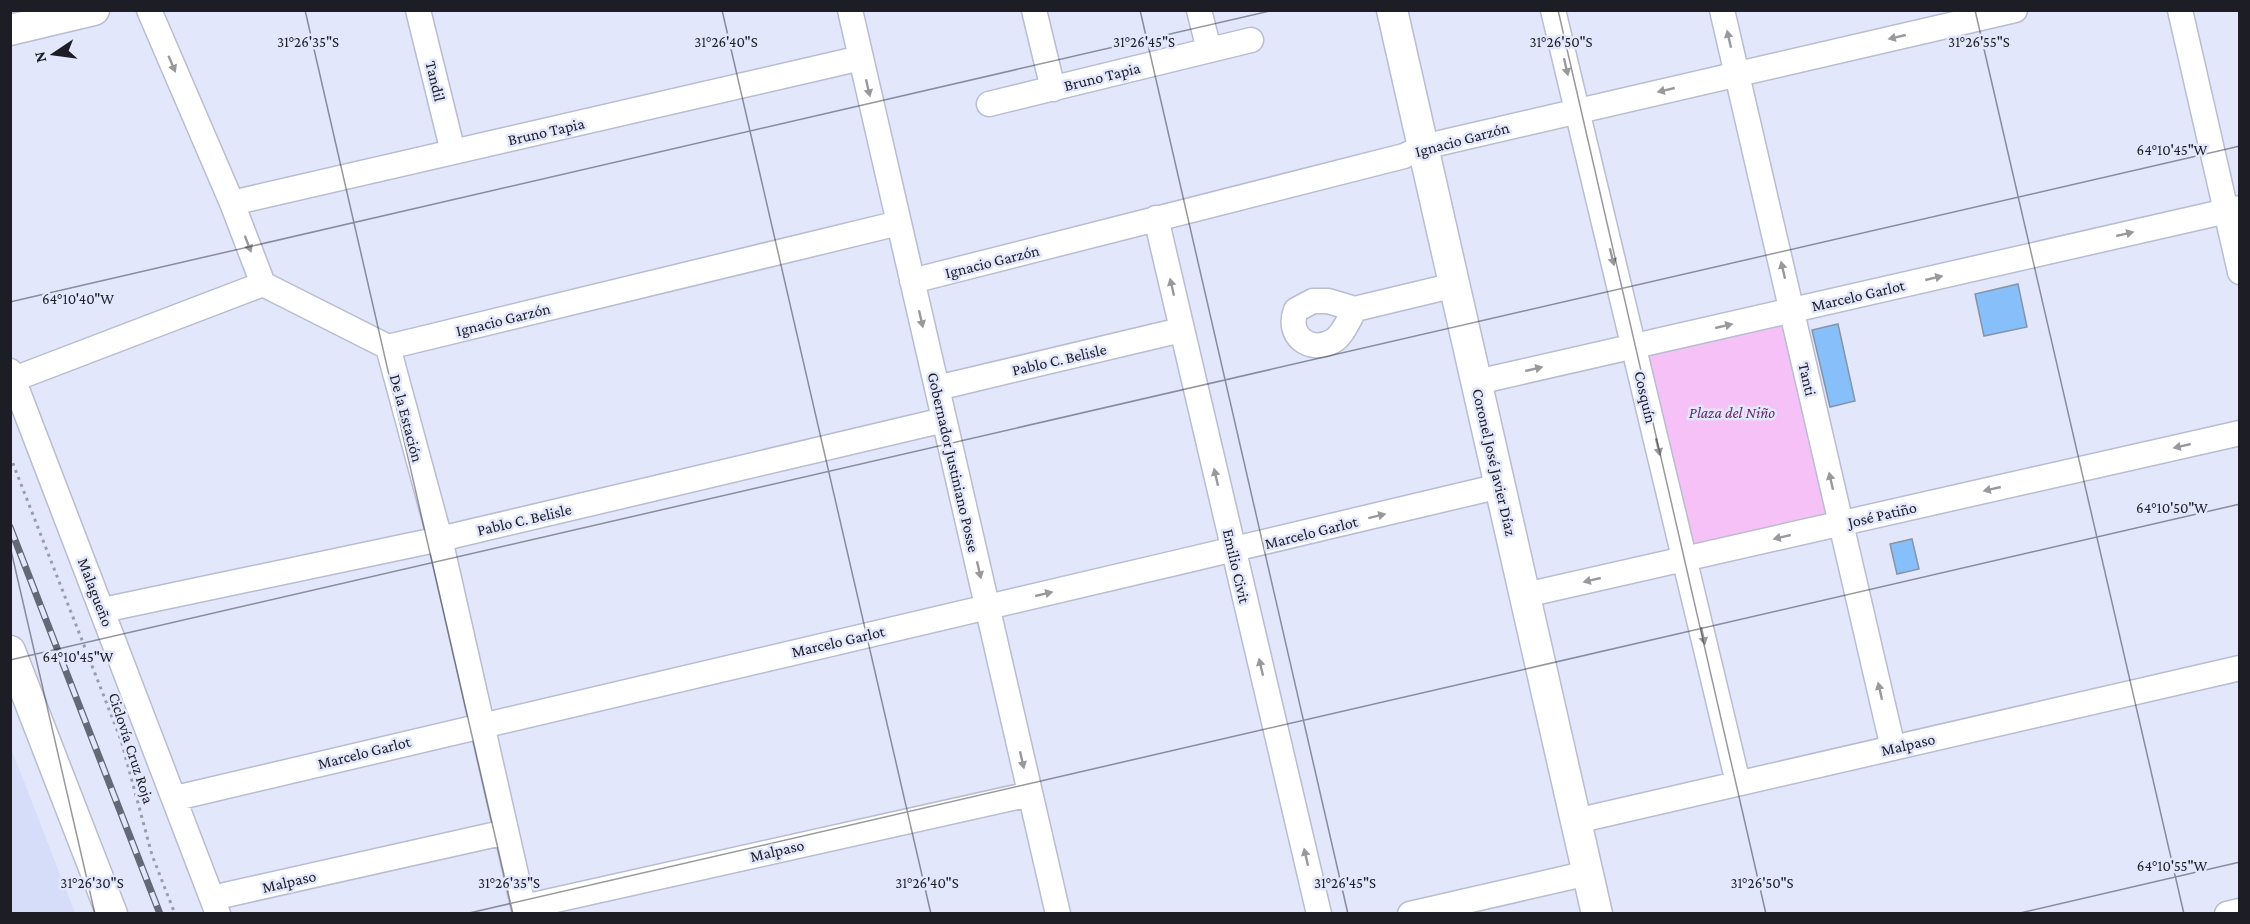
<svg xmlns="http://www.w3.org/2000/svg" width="2250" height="924" viewBox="0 0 2250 924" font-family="'Crimson Pro',serif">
<rect width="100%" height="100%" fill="#e2e7fc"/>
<path fill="#d6ddf9" d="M 11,748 L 75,913 L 11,913 Z"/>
<path fill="#f6c1f7" d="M 1792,310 L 1841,524 L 1684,559 L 1634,346 Z"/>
<path fill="#86bffa" stroke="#8695a5" stroke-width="1.5" d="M 2018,284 L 2027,327 L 1984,336 L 1975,294 Z
M 1838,324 L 1855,401 L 1830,407 L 1812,330 Z
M 1912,539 L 1919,569 L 1897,574 L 1890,544 Z"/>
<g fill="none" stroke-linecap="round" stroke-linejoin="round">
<g stroke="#b8bdd1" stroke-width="27">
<path id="minor" d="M 149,10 L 232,203 L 263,284 L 388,347 L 440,539 L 525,914
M 418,10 L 453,152
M 850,10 L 1058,914
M 1034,10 L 1053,89
M 1199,10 L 1209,50
M 1553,10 L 1738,783
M 1722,10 L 1893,748
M 2180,10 L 2240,272
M 989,104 L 1251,40
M 232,203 L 861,58
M 1156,218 L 1319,914
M 912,281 L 1404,156 L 1423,147 L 2015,10
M 1355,309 C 1349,319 1343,335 1333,341 C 1309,354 1286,335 1296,310 L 1313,301 L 1328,301 L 1355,309 L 1455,285
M 388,347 L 899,223
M 10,371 L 218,914
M 14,379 L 263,284
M 1477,382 L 2240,208
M 937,388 L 1181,330
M 1525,595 L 2240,433
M 103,610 L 440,539 L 944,420
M 176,798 C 616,691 1059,592 1500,486
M 1576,821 L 2240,668
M 212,898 L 506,832
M 524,907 L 1030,794
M 1410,914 L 1588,873
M 2227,914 L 2240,911"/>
</g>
<g stroke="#b8bdd1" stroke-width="33">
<path id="major" d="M 1392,10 L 1597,914
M 10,30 L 94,10
M 10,651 L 112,914"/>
</g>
<path stroke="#999dad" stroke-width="3" stroke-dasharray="3 4.5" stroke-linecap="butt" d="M 10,456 L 121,740 L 152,855 L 175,914"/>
<use href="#minor" stroke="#fff" stroke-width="24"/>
<use href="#major" stroke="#fff" stroke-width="30"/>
<g stroke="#656875" stroke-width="7">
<path id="rail" d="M 10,527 L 160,914"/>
</g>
<use href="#rail" stroke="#e2e7fc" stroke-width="4.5" stroke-dasharray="14" stroke-linecap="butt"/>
</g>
<defs><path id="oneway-solid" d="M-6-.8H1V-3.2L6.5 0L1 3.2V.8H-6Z" transform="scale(1.5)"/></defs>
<g fill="#99999d">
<use href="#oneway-solid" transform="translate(1897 37) rotate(167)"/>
<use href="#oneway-solid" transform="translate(1729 39) rotate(-103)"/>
<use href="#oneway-solid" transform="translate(172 64) rotate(67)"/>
<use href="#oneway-solid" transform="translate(1566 67) rotate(77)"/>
<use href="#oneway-solid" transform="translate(868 88) rotate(77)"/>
<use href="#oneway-solid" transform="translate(1666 90) rotate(167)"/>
<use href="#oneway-solid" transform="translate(2125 234) rotate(-13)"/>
<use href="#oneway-solid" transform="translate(248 244) rotate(69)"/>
<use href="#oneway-solid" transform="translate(1612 257) rotate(76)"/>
<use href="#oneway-solid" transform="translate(1783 270) rotate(-103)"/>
<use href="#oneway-solid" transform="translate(1934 278) rotate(-13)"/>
<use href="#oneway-solid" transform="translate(1172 287) rotate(-103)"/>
<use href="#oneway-solid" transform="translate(921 319) rotate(77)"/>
<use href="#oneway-solid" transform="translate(1724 326) rotate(-13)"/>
<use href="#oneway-solid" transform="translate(1534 369) rotate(-13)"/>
<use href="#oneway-solid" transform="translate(2182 446) rotate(167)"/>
<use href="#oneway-solid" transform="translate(1658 447) rotate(77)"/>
<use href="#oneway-solid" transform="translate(1216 477) rotate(-103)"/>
<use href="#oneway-solid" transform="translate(1831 481) rotate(-103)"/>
<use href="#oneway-solid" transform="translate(1992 489) rotate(167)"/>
<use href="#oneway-solid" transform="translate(1377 516) rotate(-14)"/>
<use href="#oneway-solid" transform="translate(1782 537) rotate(167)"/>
<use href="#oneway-solid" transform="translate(979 570) rotate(77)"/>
<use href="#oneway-solid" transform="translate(1592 580) rotate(167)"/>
<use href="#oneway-solid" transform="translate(1044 594) rotate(-13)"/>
<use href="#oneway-solid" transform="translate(1703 636) rotate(77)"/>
<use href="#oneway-solid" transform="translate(1261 667) rotate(-103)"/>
<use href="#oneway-solid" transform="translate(1880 691) rotate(-103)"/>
<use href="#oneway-solid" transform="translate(1022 760) rotate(77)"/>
<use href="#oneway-solid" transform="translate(1306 857) rotate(-103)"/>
</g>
<path fill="none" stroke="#1c1d25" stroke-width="1.5" stroke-opacity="0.45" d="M 305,10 L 513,914M 722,10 L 931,914M 1140,10 L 1348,914M 1558,10 L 1766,914M 1975,10 L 2184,914M 10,302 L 1274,10M 10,546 L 95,914M 10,660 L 2240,146M 465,914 L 2240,504M 2016,914 L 2240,862"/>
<g text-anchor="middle" stroke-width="5" stroke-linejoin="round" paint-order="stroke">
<g font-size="16" fill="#1c1d25" stroke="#e2e7fc">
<text transform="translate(1102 76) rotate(-14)" y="6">Bruno Tapia</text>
<text transform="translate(436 81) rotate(76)" y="6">Tandil</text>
<text transform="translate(546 131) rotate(-13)" y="6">Bruno Tapia</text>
<text transform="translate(1462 139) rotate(-15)" y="6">Ignacio Garzón</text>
<text transform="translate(992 261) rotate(-14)" y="6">Ignacio Garzón</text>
<text transform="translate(1858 295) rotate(-13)" y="6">Marcelo Garlot</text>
<text transform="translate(503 319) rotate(-14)" y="6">Ignacio Garzón</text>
<text transform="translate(1059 359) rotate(-13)" y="6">Pablo C. Belisle</text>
<text transform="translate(1808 379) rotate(77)" y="6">Tanti</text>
<text transform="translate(1646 397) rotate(77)" y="6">Cosquín</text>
<text transform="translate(407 418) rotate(75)" y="6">De la Estación</text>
<text transform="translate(954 462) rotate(77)" y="6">Gobernador Justiniano Posse</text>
<text transform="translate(1495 462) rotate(77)" y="6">Coronel José Javier Díaz</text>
<text transform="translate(1882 514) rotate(-13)" y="6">José Patiño</text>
<text transform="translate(524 519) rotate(-13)" y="6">Pablo C. Belisle</text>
<text transform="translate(1311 532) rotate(-14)" y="6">Marcelo Garlot</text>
<text transform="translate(1237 566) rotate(77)" y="6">Emilio Civit</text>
<text transform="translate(96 592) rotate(69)" y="6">Malagueño</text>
<text transform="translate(838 641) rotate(-13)" y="6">Marcelo Garlot</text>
<text transform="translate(1908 744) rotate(-13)" y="6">Malpaso</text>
<text transform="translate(132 748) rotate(72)" y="6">Ciclovía Cruz Roja</text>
<text transform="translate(364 752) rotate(-14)" y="6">Marcelo Garlot</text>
<text transform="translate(777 850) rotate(-13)" y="6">Malpaso</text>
<text transform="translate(289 881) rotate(-13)" y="6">Malpaso</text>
</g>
<g font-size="16" font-style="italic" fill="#6c286f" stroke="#e2e7fc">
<text x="1732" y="418">Plaza del Niño</text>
</g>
</g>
<g font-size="15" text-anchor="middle" fill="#1c1d25" stroke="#e2e7fc" stroke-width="5" stroke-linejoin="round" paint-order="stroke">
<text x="308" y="47">31°26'35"S</text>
<text x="726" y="47">31°26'40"S</text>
<text x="1144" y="47">31°26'45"S</text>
<text x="1561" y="47">31°26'50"S</text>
<text x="1979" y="47">31°26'55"S</text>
<text x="2172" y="155">64°10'45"W</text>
<text x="78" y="304">64°10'40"W</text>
<text x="2172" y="513">64°10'50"W</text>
<text x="78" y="662">64°10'45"W</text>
<text x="2172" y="871">64°10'55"W</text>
<text x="92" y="888">31°26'30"S</text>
<text x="509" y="888">31°26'35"S</text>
<text x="927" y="888">31°26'40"S</text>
<text x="1345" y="888">31°26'45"S</text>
<text x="1762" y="888">31°26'50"S</text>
</g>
<rect width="2250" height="924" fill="none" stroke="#1c1d25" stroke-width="24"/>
<g transform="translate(54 54) rotate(257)" stroke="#e2e7fc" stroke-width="4.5" paint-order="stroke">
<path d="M0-4.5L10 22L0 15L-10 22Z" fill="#1c1d25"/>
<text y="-9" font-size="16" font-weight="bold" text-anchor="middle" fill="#1c1d25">N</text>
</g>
</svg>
